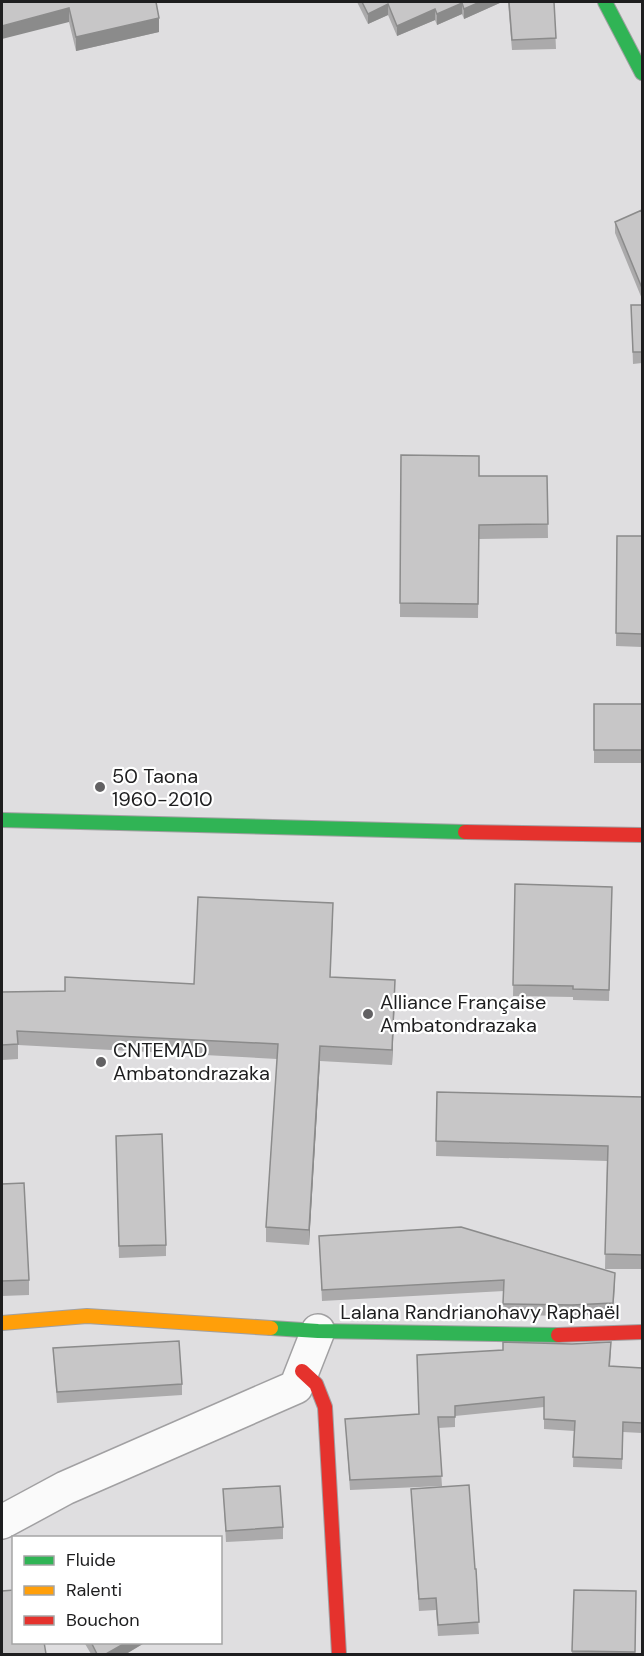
<svg xmlns="http://www.w3.org/2000/svg" width="644" height="1656" viewBox="0 0 644 1656" font-family="'DM Sans',sans-serif">
<rect width="100%" height="100%" fill="#dfdee0"/>
<g fill="none" stroke-linecap="round" stroke-linejoin="round">
<g stroke="#a1a0a2" stroke-width="36">
<path id="street" d="M 2,1522 L 65,1488 L 296,1387 L 318,1331"/>
</g>
<g stroke="#a1a0a2" stroke-width="16">
<path id="fast" d="M 605,2 L 642,73
M 2,820 L 465,832
M 271,1328 L 318,1331 L 558,1335"/>
</g>
<g stroke="#a1a0a2" stroke-width="16">
<path id="slow" d="M 2,1323 L 87,1316 L 271,1328"/>
</g>
<g stroke="#a1a0a2" stroke-width="16">
<path id="jam" d="M 465,832 L 642,835
M 558,1335 L 642,1332
M 302,1371 L 316,1384 L 325,1407 L 339,1654"/>
</g>
<use href="#street" stroke="#fafafa" stroke-width="33"/>
<use href="#fast" stroke="#30b455" stroke-width="14"/>
<use href="#slow" stroke="#ff9f0a" stroke-width="14"/>
<use href="#jam" stroke="#e5322d" stroke-width="14"/>
</g>
<path fill="#abaaab" d="M 2,2 L 156,2 L 159,32 L 76,51 L 69,22 Z
M 357,2 L 502,2 L 464,19 L 462,14 L 437,25 L 435,20 L 397,36 L 388,15 L 368,24 Z
M 508,2 L 554,2 L 556,49 L 512,50 Z
M 642,210 L 642,299 L 615,233 L 615,222 Z
M 631,305 L 642,305 L 642,363 L 633,364 Z
M 401,455 L 479,476 L 547,476 L 548,538 L 479,539 L 478,618 L 400,617 Z
M 617,536 L 642,536 L 642,647 L 616,646 Z
M 594,704 L 642,704 L 642,763 L 594,763 Z
M 515,884 L 612,898 L 609,1001 L 573,1000 L 573,997 L 513,996 Z
M 333,918 L 330,977 L 395,995 L 392,1065 L 320,1061 L 309,1245 L 266,1242 L 266,1227 L 277,1059 L 18,1045 L 18,1059 L 2,1060 L 2,992 L 65,991 L 194,984 Z
M 437,1092 L 642,1097 L 642,1269 L 605,1269 L 607,1161 L 436,1156 Z
M 116,1136 L 166,1245 L 166,1256 L 119,1258 Z
M 2,1184 L 29,1280 L 29,1295 L 2,1296 Z
M 319,1236 L 615,1285 L 613,1314 L 572,1316 L 503,1315 L 504,1291 L 322,1301 Z
M 53,1348 L 182,1384 L 182,1395 L 57,1403 Z
M 611,1352 L 610,1366 L 642,1368 L 642,1433 L 623,1432 L 622,1469 L 573,1467 L 574,1431 L 544,1429 L 544,1407 L 455,1416 L 455,1427 L 438,1428 L 442,1486 L 350,1490 L 345,1419 L 419,1414 Z
M 223,1489 L 283,1527 L 283,1539 L 226,1542 Z
M 411,1489 L 475,1569 L 479,1634 L 438,1636 L 436,1610 L 419,1611 Z
M 574,1590 L 636,1591 L 635,1654 L 572,1654 Z
M 84,1642 L 146,1642 L 126,1654 L 91,1654 Z"/>
<path fill="#8b8b8b" d="M 480,2 L 502,2 L 464,19 L 464,9 Z
M 462,3 L 462,14 L 437,25 L 437,14 Z
M 388,4 L 388,15 L 368,24 L 368,14 Z
M 69,8 L 69,22 L 2,39 L 2,26 Z
M 435,9 L 435,20 L 397,36 L 397,26 Z
M 159,18 L 159,32 L 76,51 L 76,37 Z
M 395,980 L 395,995 L 392,1065 L 392,1050 Z
M 320,1046 L 320,1061 L 309,1245 L 309,1230 Z
M 127,1642 L 146,1642 L 126,1654 L 106,1654 Z"/>
<path fill="#c7c6c7" stroke="#8b8b8b" stroke-width="1.5" d="M 2,2 L 156,2 L 159,18 L 76,37 L 69,8 L 2,26 Z
M 362,2 L 480,2 L 464,9 L 462,3 L 437,14 L 435,9 L 397,26 L 388,4 L 368,14 Z
M 509,2 L 554,2 L 556,38 L 512,40 Z
M 642,210 L 642,288 L 615,222 Z
M 631,305 L 642,305 L 642,352 L 633,352 Z
M 401,455 L 479,456 L 479,476 L 547,476 L 548,524 L 479,525 L 478,604 L 400,603 Z
M 617,536 L 642,536 L 642,634 L 616,633 Z
M 594,704 L 642,704 L 642,750 L 594,750 Z
M 515,884 L 612,887 L 609,990 L 573,989 L 573,986 L 513,985 Z
M 198,897 L 333,903 L 330,977 L 395,980 L 392,1050 L 320,1046 L 309,1230 L 266,1227 L 278,1044 L 17,1031 L 18,1044 L 2,1045 L 2,992 L 65,991 L 65,977 L 194,984 Z
M 437,1092 L 642,1097 L 642,1255 L 605,1254 L 608,1146 L 436,1141 Z
M 162,1134 L 166,1245 L 119,1246 L 116,1136 Z
M 24,1183 L 29,1280 L 2,1281 L 2,1184 Z
M 461,1227 L 615,1273 L 613,1303 L 572,1305 L 503,1304 L 504,1280 L 322,1290 L 319,1236 Z
M 179,1341 L 182,1384 L 57,1392 L 53,1348 Z
M 503,1342 L 572,1344 L 611,1342 L 609,1366 L 642,1368 L 642,1423 L 623,1422 L 622,1459 L 573,1457 L 575,1421 L 544,1419 L 544,1397 L 455,1406 L 455,1417 L 438,1417 L 442,1476 L 350,1480 L 345,1419 L 419,1414 L 417,1355 L 503,1350 Z
M 469,1485 L 475,1569 L 476,1569 L 479,1622 L 438,1625 L 436,1598 L 419,1599 L 411,1489 Z
M 280,1486 L 283,1527 L 226,1531 L 223,1489 Z
M 14,1590 L 14,1642 L 44,1642 L 46,1654 L 2,1654 L 2,1591 Z
M 574,1590 L 636,1591 L 635,1652 L 572,1651 Z
M 91,1642 L 127,1642 L 106,1654 L 97,1654 Z"/>
<g fill="#626163" stroke="#fff" stroke-width="2">
<circle cx="100" cy="787" r="6"/>
<circle cx="368" cy="1014" r="6"/>
<circle cx="101" cy="1062" r="6"/>
</g>
<g text-anchor="middle" stroke-width="4.5" stroke-linejoin="round" paint-order="stroke">
<g font-size="20" fill="#1e1e1f" stroke="#fff" text-anchor="start">
<text x="112" y="783">50 Taona<tspan x="112" dy="23">1960-2010</tspan></text>
<text x="380" y="1009">Alliance Française<tspan x="380" dy="23">Ambatondrazaka</tspan></text>
<text x="113" y="1057">CNTEMAD<tspan x="113" dy="23">Ambatondrazaka</tspan></text>
</g>
<g font-size="20" fill="#1e1e1f" stroke="#fff">
<text x="480" y="1319">Lalana Randrianohavy Raphaël</text>
</g>
</g>
<rect width="644" height="1656" fill="none" stroke="#1e1e1f" stroke-width="6"/>
<rect x="12" y="1536" width="210" height="108" fill="#ffffff" stroke="#a5a5a5" stroke-width="1.5"/>
<rect x="24" y="1556" width="30" height="9" fill="#30b455" stroke="#a5a5a5" stroke-width="1.5"/>
<text x="66" y="1566" font-size="18" fill="#1e1e1f">Fluide</text>
<rect x="24" y="1586" width="30" height="9" fill="#ff9f0a" stroke="#a5a5a5" stroke-width="1.5"/>
<text x="66" y="1596" font-size="18" fill="#1e1e1f">Ralenti</text>
<rect x="24" y="1616" width="30" height="9" fill="#e5322d" stroke="#a5a5a5" stroke-width="1.5"/>
<text x="66" y="1626" font-size="18" fill="#1e1e1f">Bouchon</text>
</svg>
